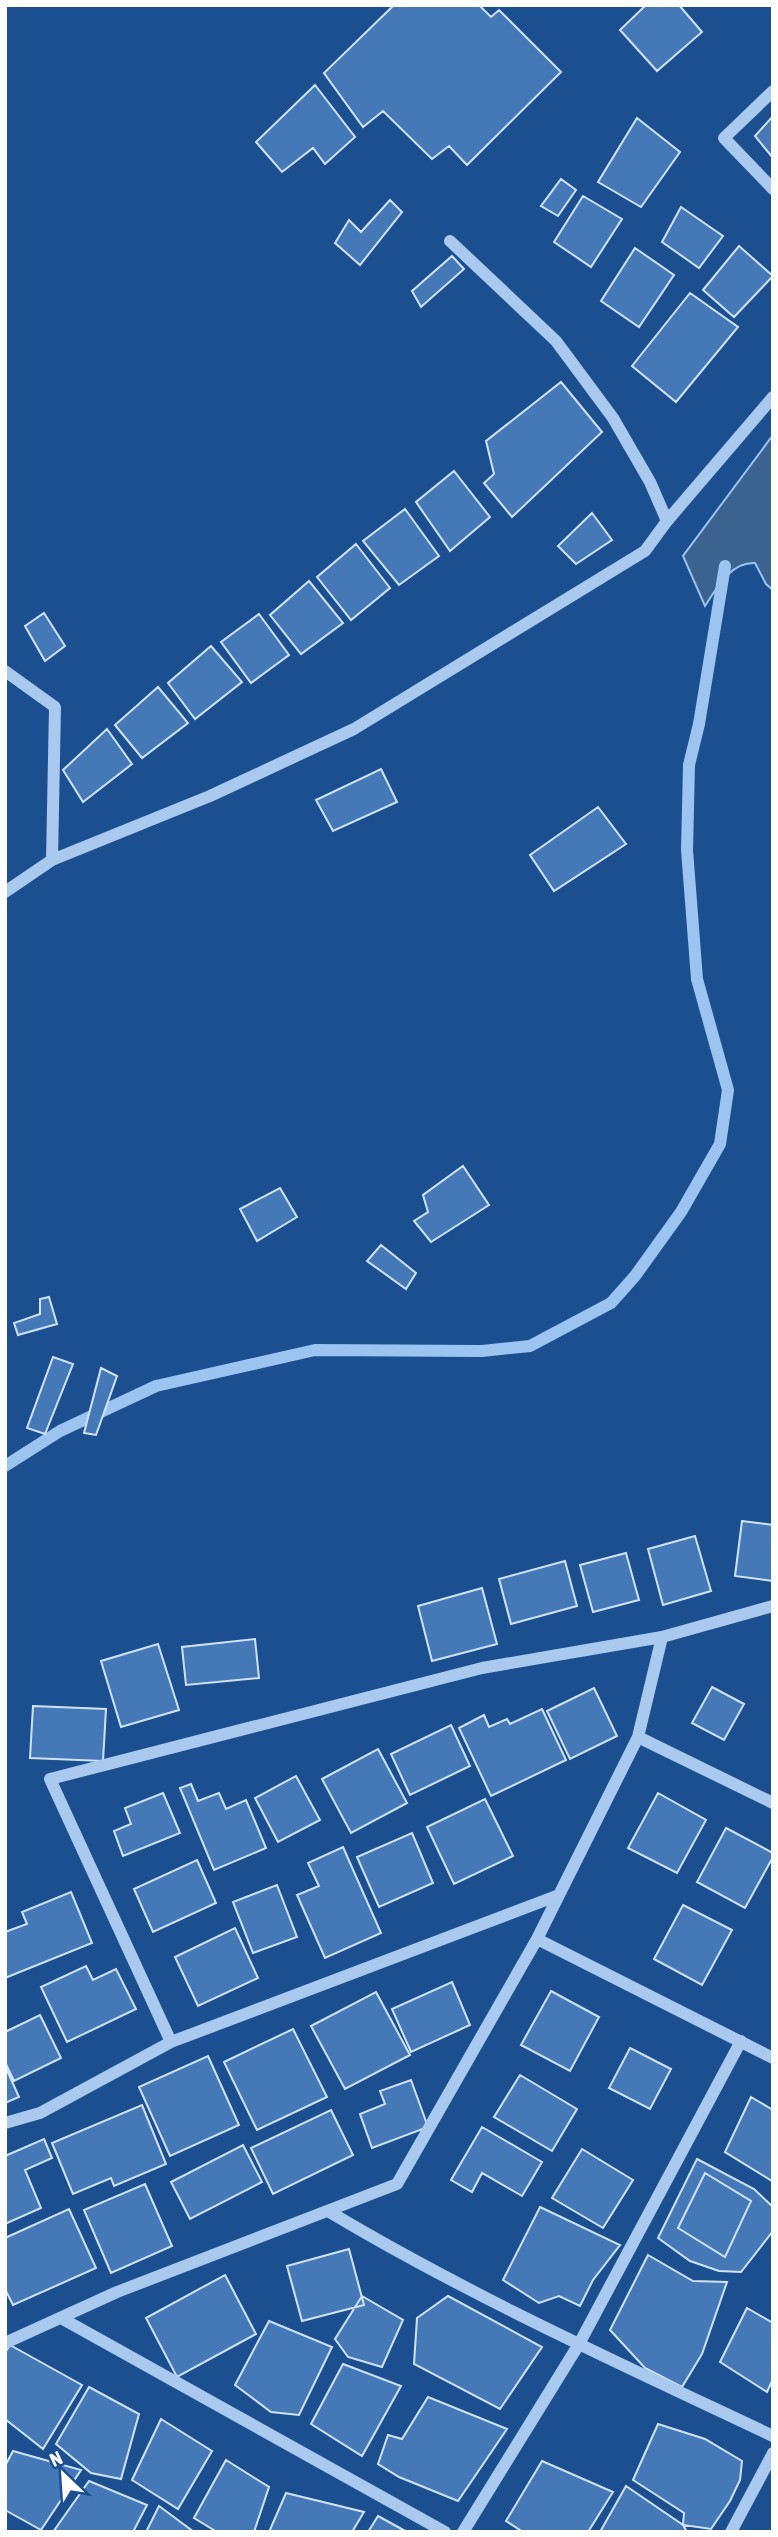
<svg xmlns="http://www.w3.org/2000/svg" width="778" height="2537" viewBox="0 0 778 2537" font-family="'Asap Condensed',sans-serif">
<rect width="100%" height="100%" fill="#1b4f8f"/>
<path fill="#3c6290" stroke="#9cc4f0" stroke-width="2" d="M 773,435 L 773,590 L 766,584 L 755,563 C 730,562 717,588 705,606 L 683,556 Z"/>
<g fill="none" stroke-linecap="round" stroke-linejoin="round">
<path stroke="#9cc4f0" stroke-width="12" d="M 5,1466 L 60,1431 L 156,1386 L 315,1350 L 482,1351 L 530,1346 L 611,1303 L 635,1276 L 681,1212 L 720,1144 L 728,1090 L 697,979 L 687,850 L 689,765 L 699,724 L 725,566"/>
</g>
<path fill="#4478b7" stroke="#cfe3fa" stroke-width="2" d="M 394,5 L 479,5 L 491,17 L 499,10 L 561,72 L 467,165 L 449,146 L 432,159 L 383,111 L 363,127 L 324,73 Z
M 646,5 L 679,5 L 702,32 L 657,71 L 620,30 Z
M 315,85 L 355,137 L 325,164 L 313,148 L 282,172 L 256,142 Z
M 773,116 L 773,158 L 755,136 Z
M 637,118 L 680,152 L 641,207 L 598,182 Z
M 561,179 L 576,190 L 558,216 L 541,206 Z
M 583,196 L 622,219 L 591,267 L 554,242 Z
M 390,200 L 402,212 L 360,265 L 335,243 L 349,220 L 361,232 Z
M 681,207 L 723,236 L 699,268 L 662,242 Z
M 739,246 L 773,276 L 734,317 L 703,290 Z
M 635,248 L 674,275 L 639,327 L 601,301 Z
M 452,256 L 464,269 L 421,307 L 412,291 Z
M 690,293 L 738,327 L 676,402 L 632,366 Z
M 561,382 L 602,432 L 512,517 L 484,483 L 494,474 L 486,441 Z
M 454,471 L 490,517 L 450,551 L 416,502 Z
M 405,509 L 439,556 L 399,585 L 363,541 Z
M 592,513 L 612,540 L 576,564 L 558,546 Z
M 356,544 L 390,588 L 351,620 L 317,577 Z
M 309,581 L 343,623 L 301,654 L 270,615 Z
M 44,613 L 65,646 L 45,661 L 25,626 Z
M 259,614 L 289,655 L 251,683 L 221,642 Z
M 211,646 L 242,682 L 195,719 L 168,683 Z
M 158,687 L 188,723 L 142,758 L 115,725 Z
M 107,729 L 132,764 L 83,802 L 63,770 Z
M 381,769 L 397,802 L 333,831 L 316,800 Z
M 598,807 L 626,844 L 554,891 L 530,855 Z
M 463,1166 L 489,1205 L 431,1242 L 414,1221 L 428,1212 L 423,1195 Z
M 280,1188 L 297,1217 L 257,1241 L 240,1209 Z
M 381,1245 L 416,1273 L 406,1289 L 367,1261 Z
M 49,1297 L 57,1324 L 18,1335 L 14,1323 L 40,1314 L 40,1299 Z
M 53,1357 L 73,1364 L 45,1434 L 27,1428 Z
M 101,1368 L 117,1376 L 96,1435 L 84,1433 Z
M 742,1521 L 773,1525 L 773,1581 L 735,1576 Z
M 695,1536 L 711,1591 L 663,1605 L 648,1549 Z
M 626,1553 L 639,1600 L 593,1612 L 580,1565 Z
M 565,1561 L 577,1606 L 511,1624 L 499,1579 Z
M 482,1588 L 497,1644 L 432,1661 L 418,1606 Z
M 255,1639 L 259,1678 L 186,1685 L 182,1647 Z
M 158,1644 L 179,1710 L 121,1727 L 101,1661 Z
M 712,1687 L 744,1704 L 724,1740 L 692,1723 Z
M 594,1688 L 617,1736 L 570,1759 L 547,1711 Z
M 33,1706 L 106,1709 L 103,1761 L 30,1758 Z
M 542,1709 L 566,1760 L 491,1796 L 459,1728 L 484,1715 L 489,1727 L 507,1719 L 510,1724 Z
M 451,1725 L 470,1766 L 410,1795 L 391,1754 Z
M 378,1749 L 407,1803 L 351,1833 L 322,1779 Z
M 296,1776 L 320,1820 L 278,1842 L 255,1798 Z
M 191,1784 L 198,1801 L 219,1793 L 226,1809 L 246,1800 L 266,1848 L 214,1870 L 180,1788 Z
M 163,1793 L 180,1833 L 123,1856 L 114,1831 L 131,1824 L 125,1808 Z
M 658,1793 L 706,1820 L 677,1873 L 628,1848 Z
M 485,1799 L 513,1856 L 454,1884 L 427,1827 Z
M 726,1828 L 773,1853 L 773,1857 L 745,1908 L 697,1882 Z
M 412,1833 L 433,1883 L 379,1907 L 357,1857 Z
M 343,1847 L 381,1933 L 325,1958 L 297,1895 L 319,1886 L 308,1863 Z
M 197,1860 L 216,1903 L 153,1932 L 134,1889 Z
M 277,1885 L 297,1937 L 253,1953 L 233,1902 Z
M 71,1892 L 92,1943 L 5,1978 L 5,1932 L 27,1924 L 22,1912 Z
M 683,1905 L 732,1930 L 702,1985 L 654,1959 Z
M 235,1928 L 258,1978 L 198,2006 L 175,1957 Z
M 86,1966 L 93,1980 L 116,1969 L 136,2009 L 67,2042 L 41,1987 Z
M 452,1982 L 470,2025 L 411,2052 L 392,2009 Z
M 551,1991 L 599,2017 L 570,2071 L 521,2045 Z
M 376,1992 L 410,2055 L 345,2089 L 311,2026 Z
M 40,2015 L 61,2058 L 14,2081 L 5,2062 L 5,2032 Z
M 293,2029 L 327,2097 L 257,2130 L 224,2062 Z
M 630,2048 L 671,2069 L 650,2109 L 609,2088 Z
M 208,2056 L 239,2125 L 170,2156 L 139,2087 Z
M 6,2068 L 19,2097 L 5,2103 L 5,2069 Z
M 520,2075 L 577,2109 L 552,2151 L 494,2117 Z
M 411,2080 L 428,2127 L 372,2148 L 360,2114 L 385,2104 L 380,2091 Z
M 751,2097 L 773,2110 L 772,2181 L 725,2152 Z
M 142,2105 L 166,2164 L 114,2186 L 111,2178 L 73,2194 L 52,2143 Z
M 331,2110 L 353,2155 L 273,2194 L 251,2148 Z
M 482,2127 L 542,2162 L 522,2196 L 482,2173 L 472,2192 L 451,2180 Z
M 44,2139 L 52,2158 L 25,2170 L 41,2208 L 5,2224 L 5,2156 Z
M 243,2145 L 262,2182 L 190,2219 L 171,2182 Z
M 582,2149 L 633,2180 L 603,2228 L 552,2198 Z
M 697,2159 L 754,2189 L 773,2207 L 773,2231 L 741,2272 L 719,2271 L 690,2261 L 658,2238 Z
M 705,2173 L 751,2201 L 725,2257 L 678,2228 Z
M 145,2184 L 172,2246 L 111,2273 L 84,2210 Z
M 540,2207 L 620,2245 L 593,2280 L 580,2306 L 559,2296 L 539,2303 L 503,2280 Z
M 69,2209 L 96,2268 L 13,2305 L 5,2289 L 5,2238 Z
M 349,2249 L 364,2305 L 302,2321 L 287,2266 Z
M 648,2255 L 693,2281 L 727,2282 L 702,2354 L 682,2387 L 645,2368 L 610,2330 Z
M 225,2275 L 256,2334 L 177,2377 L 146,2318 Z
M 362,2296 L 403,2320 L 382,2367 L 348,2357 L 335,2339 Z
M 448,2296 L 542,2347 L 500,2409 L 414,2364 L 417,2318 Z
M 747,2308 L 773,2323 L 773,2379 L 767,2392 L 720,2362 Z
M 269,2321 L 332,2347 L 299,2415 L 271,2412 L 235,2385 Z
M 10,2345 L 82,2385 L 43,2449 L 5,2419 L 5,2353 Z
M 343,2364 L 401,2386 L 362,2456 L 311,2424 Z
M 89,2387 L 139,2414 L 121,2479 L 91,2473 L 56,2444 Z
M 428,2397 L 507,2429 L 458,2501 L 399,2477 L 378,2464 L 388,2435 L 402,2439 Z
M 161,2419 L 212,2451 L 178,2509 L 132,2480 Z
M 658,2424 L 705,2439 L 742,2461 L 740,2480 L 730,2501 L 711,2529 L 683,2525 L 684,2513 L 633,2480 Z
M 13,2451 L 81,2470 L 41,2530 L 5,2510 L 5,2466 Z
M 226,2460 L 269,2487 L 254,2532 L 217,2532 L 194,2518 Z
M 542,2461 L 613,2492 L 588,2532 L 523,2532 L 506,2521 Z
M 89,2481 L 147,2505 L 133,2532 L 53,2532 Z
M 626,2486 L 683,2525 L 687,2532 L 600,2532 Z
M 286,2493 L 364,2512 L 352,2532 L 269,2532 Z
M 159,2506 L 194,2532 L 146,2532 Z
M 378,2516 L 407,2532 L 368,2532 Z"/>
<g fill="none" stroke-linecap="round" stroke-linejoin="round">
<path stroke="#a9c9ee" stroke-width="12" d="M 773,91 L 724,138 L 773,189
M 450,241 L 556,341 L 613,418 L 650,482 L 667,521
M 5,671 L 55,707 L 52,860
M 5,892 L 52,860 L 210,796 L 354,729 L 645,551 L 667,521 L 773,397
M 638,1737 L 773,1803
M 537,1939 L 773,2058
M 171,2042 L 50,1779 L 482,1668 L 662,1637 L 773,1606
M 5,2123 L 40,2113 L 171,2042 L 559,1895
M 328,2211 C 470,2296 623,2365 773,2436
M 61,2318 L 445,2532
M 5,2343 L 117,2292 L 397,2184 L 537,1939 L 638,1737 L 662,1637
M 463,2532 L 579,2344 L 741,2041
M 731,2532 L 773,2453"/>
</g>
<rect width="778" height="2537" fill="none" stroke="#ffffff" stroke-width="14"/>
<g transform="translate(63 2474) rotate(335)" stroke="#1b4f8f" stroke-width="5" paint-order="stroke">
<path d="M0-5L12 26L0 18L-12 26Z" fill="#ffffff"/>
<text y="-10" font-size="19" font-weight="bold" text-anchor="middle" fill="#ffffff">N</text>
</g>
</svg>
